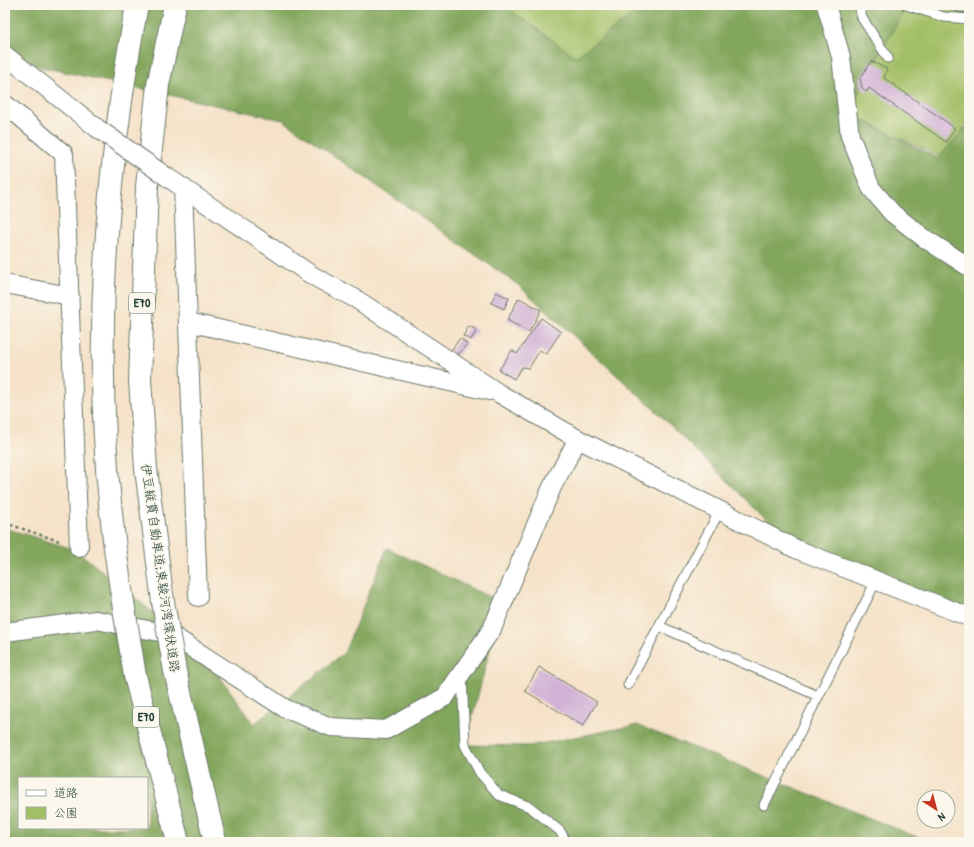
<svg xmlns="http://www.w3.org/2000/svg" width="974" height="847" viewBox="0 0 974 847" font-family="'Patrick Hand','Klee One',sans-serif">
<rect width="100%" height="100%" fill="#fbf7ec"/>
<filter id="ink" filterUnits="userSpaceOnUse"><feTurbulence type="fractalNoise" baseFrequency=".025" numOctaves="2"/><feDisplacementMap in="SourceGraphic" scale="8" xChannelSelector="R" yChannelSelector="G"/><feConvolveMatrix kernelMatrix="1 2 1 2 8 2 1 2 1" color-interpolation-filters="sRGB"/></filter>
<filter id="wash" filterUnits="userSpaceOnUse"><feTurbulence type="fractalNoise" baseFrequency=".012" numOctaves="4" result="noise"/><feDisplacementMap in="SourceGraphic" scale="16" xChannelSelector="R" yChannelSelector="G"/><feGaussianBlur stdDeviation="0.9" result="paint"/><feColorMatrix in="noise" values="0 0 0 0 0 0 0 0 0 0 0 0 0 0 0 0 0 1.4 0 .05"/><feComposite in="paint" operator="in"/></filter>
<g filter="url(#wash)">
<rect width="100%" height="100%" fill="#f5e2c8"/>
<path fill="#a3bf66" stroke="#617e4d" d="M 503,5 L 646,5 L 576,57 Z
M 907,5 L 969,5 L 969,111 L 952,162 L 847,113 Z"/>
<path fill="#82a65b" stroke="#507248" fill-rule="evenodd" d="M 5,5 L 503,5 L 576,57 L 646,5 L 907,5 L 847,113 L 938,158 L 967,126 L 969,120 L 969,610 L 796,549 L 656,411 L 517,284 L 283,120 L 37,66 L 5,44 Z
M 5,528 L 76,550 L 202,652 L 254,724 L 344,653 L 387,548 L 502,603 L 465,745 L 529,746 L 637,725 L 917,837 L 944,842 L 5,842 ZM 19,778 L 147,778 L 147,828 L 19,828 Z"/>
<g id="blocks">
<path fill="#d1b2d6" d="M 613,5 L 621,5 L 617,9 Z
M 955,5 L 967,5 L 965,13 L 954,11 Z
M 871,61 L 887,69 L 884,78 L 955,128 L 946,142 L 869,88 L 867,92 L 862,88 L 860,78 Z
M 496,292 L 509,298 L 504,309 L 491,303 Z
M 519,298 L 541,310 L 529,332 L 507,320 Z
M 541,318 L 561,332 L 546,354 L 540,350 L 529,368 L 522,367 L 514,379 L 499,370 L 512,350 L 517,354 Z
M 469,326 L 477,330 L 471,340 L 463,336 Z
M 460,338 L 467,344 L 456,357 L 450,352 Z
M 539,667 L 597,702 L 583,726 L 525,691 Z"/>
</g>
</g>
<g filter="url(#ink)">
<use href="#blocks" fill-opacity="0" stroke="#6a7768" stroke-width="1"/>
<g fill="none" stroke-linecap="round" stroke-linejoin="round">
<g stroke="#6a7768" stroke-width="11">
<path id="service" d="M 859,5 L 862,18 L 888,58
M 906,5 L 944,17 L 969,19
M 659,626 L 818,696
M 462,675 L 465,745 L 480,773 L 499,795 L 530,807 L 560,831 L 566,842
M 628,685 L 720,510
M 764,805 L 876,581"/>
</g>
<g stroke="#6a7768" stroke-width="20">
<path id="minor" d="M 826,5 L 841,57 L 850,136 L 871,188 L 892,213 L 924,238 L 969,267
M 5,55 L 97,128
M 5,104 L 64,154 L 79,548
M 167,177 L 313,276 L 356,299 L 500,394 L 578,439 L 796,549 L 969,617
M 183,187 L 198,597
M 5,284 L 70,296
M 188,322 L 489,391
M 5,632 L 96,620 L 170,634 L 286,709 L 331,727 L 386,730 L 445,697 L 492,629 L 552,487 L 578,439"/>
</g>
<g stroke="#6a7768" stroke-width="24">
<path id="motorway" d="M 121,590 C 90,394 100,199 137,5
M 163,602 L 146,469 L 140,380 L 147,186 L 158,85 L 175,5"/>
</g>
<path stroke="#6a7768" stroke-width="2.5" stroke-dasharray="3 3" stroke-linecap="butt" d="M 5,523 L 62,542"/>
<use href="#service" stroke="#fff" stroke-width="9"/>
<use href="#minor" stroke="#fff" stroke-width="18"/>
<use href="#motorway" stroke="#fff" stroke-width="22"/>
<g stroke="#6a7768" stroke-width="20" stroke-linecap="butt">
<path id="minor-bridge" d="M 97,128 L 167,177"/>
</g>
<g stroke="#6a7768" stroke-width="24" stroke-linecap="butt">
<path id="motorway-bridge" d="M 121,590 L 135,676 L 178,842
M 163,602 L 175,671 L 215,842"/>
</g>
<use href="#minor-bridge" stroke="#fff" stroke-width="18"/>
<use href="#motorway-bridge" stroke="#fff" stroke-width="22"/>
</g>
</g>
<g text-anchor="middle" stroke-width="3.5" stroke-linejoin="round" paint-order="stroke">
<g fill="#fbf7ec" stroke="#61756b" stroke-width="1">
<rect x="129" y="293" width="26" height="20" rx="3"/>
<rect x="133" y="707" width="26" height="20" rx="3"/>
</g>
<g font-size="12" font-weight="bold" fill="#1f3d34">
<text x="142" y="307">E70</text>
<text x="146" y="721">E70</text>
</g>
<g font-size="13" fill="#1f3d34" stroke="#fbf7ec">
<text transform="translate(161 568) rotate(82)" y="5">伊豆縦貫自動車道;東駿河湾環状道路</text>
</g>
</g>
<rect width="974" height="847" fill="none" stroke="#fbf7ec" stroke-width="20"/>
<rect x="18" y="777" width="130" height="52" fill="#fbf7ec" stroke="#a3ada2"/>
<rect x="26" y="790" width="20" height="6" fill="#ffffff" stroke="#a3ada2"/>
<text x="54" y="797" font-size="12" fill="#1f3d34">道路</text>
<rect x="26" y="807" width="20" height="12" fill="#a3bf66" stroke="#a3ada2"/>
<text x="54" y="817" font-size="12" fill="#1f3d34">公園</text>
<g transform="translate(936 809) rotate(144)"><circle r="19" fill="#fbf7ec" stroke="#a3ada2"/>
<path d="M0-3L7 15L0 10L-7 15Z" fill="#c8321e"/>
<text y="-6" font-size="11" font-weight="bold" text-anchor="middle" fill="#1f3d34">N</text>
</g>
</svg>
